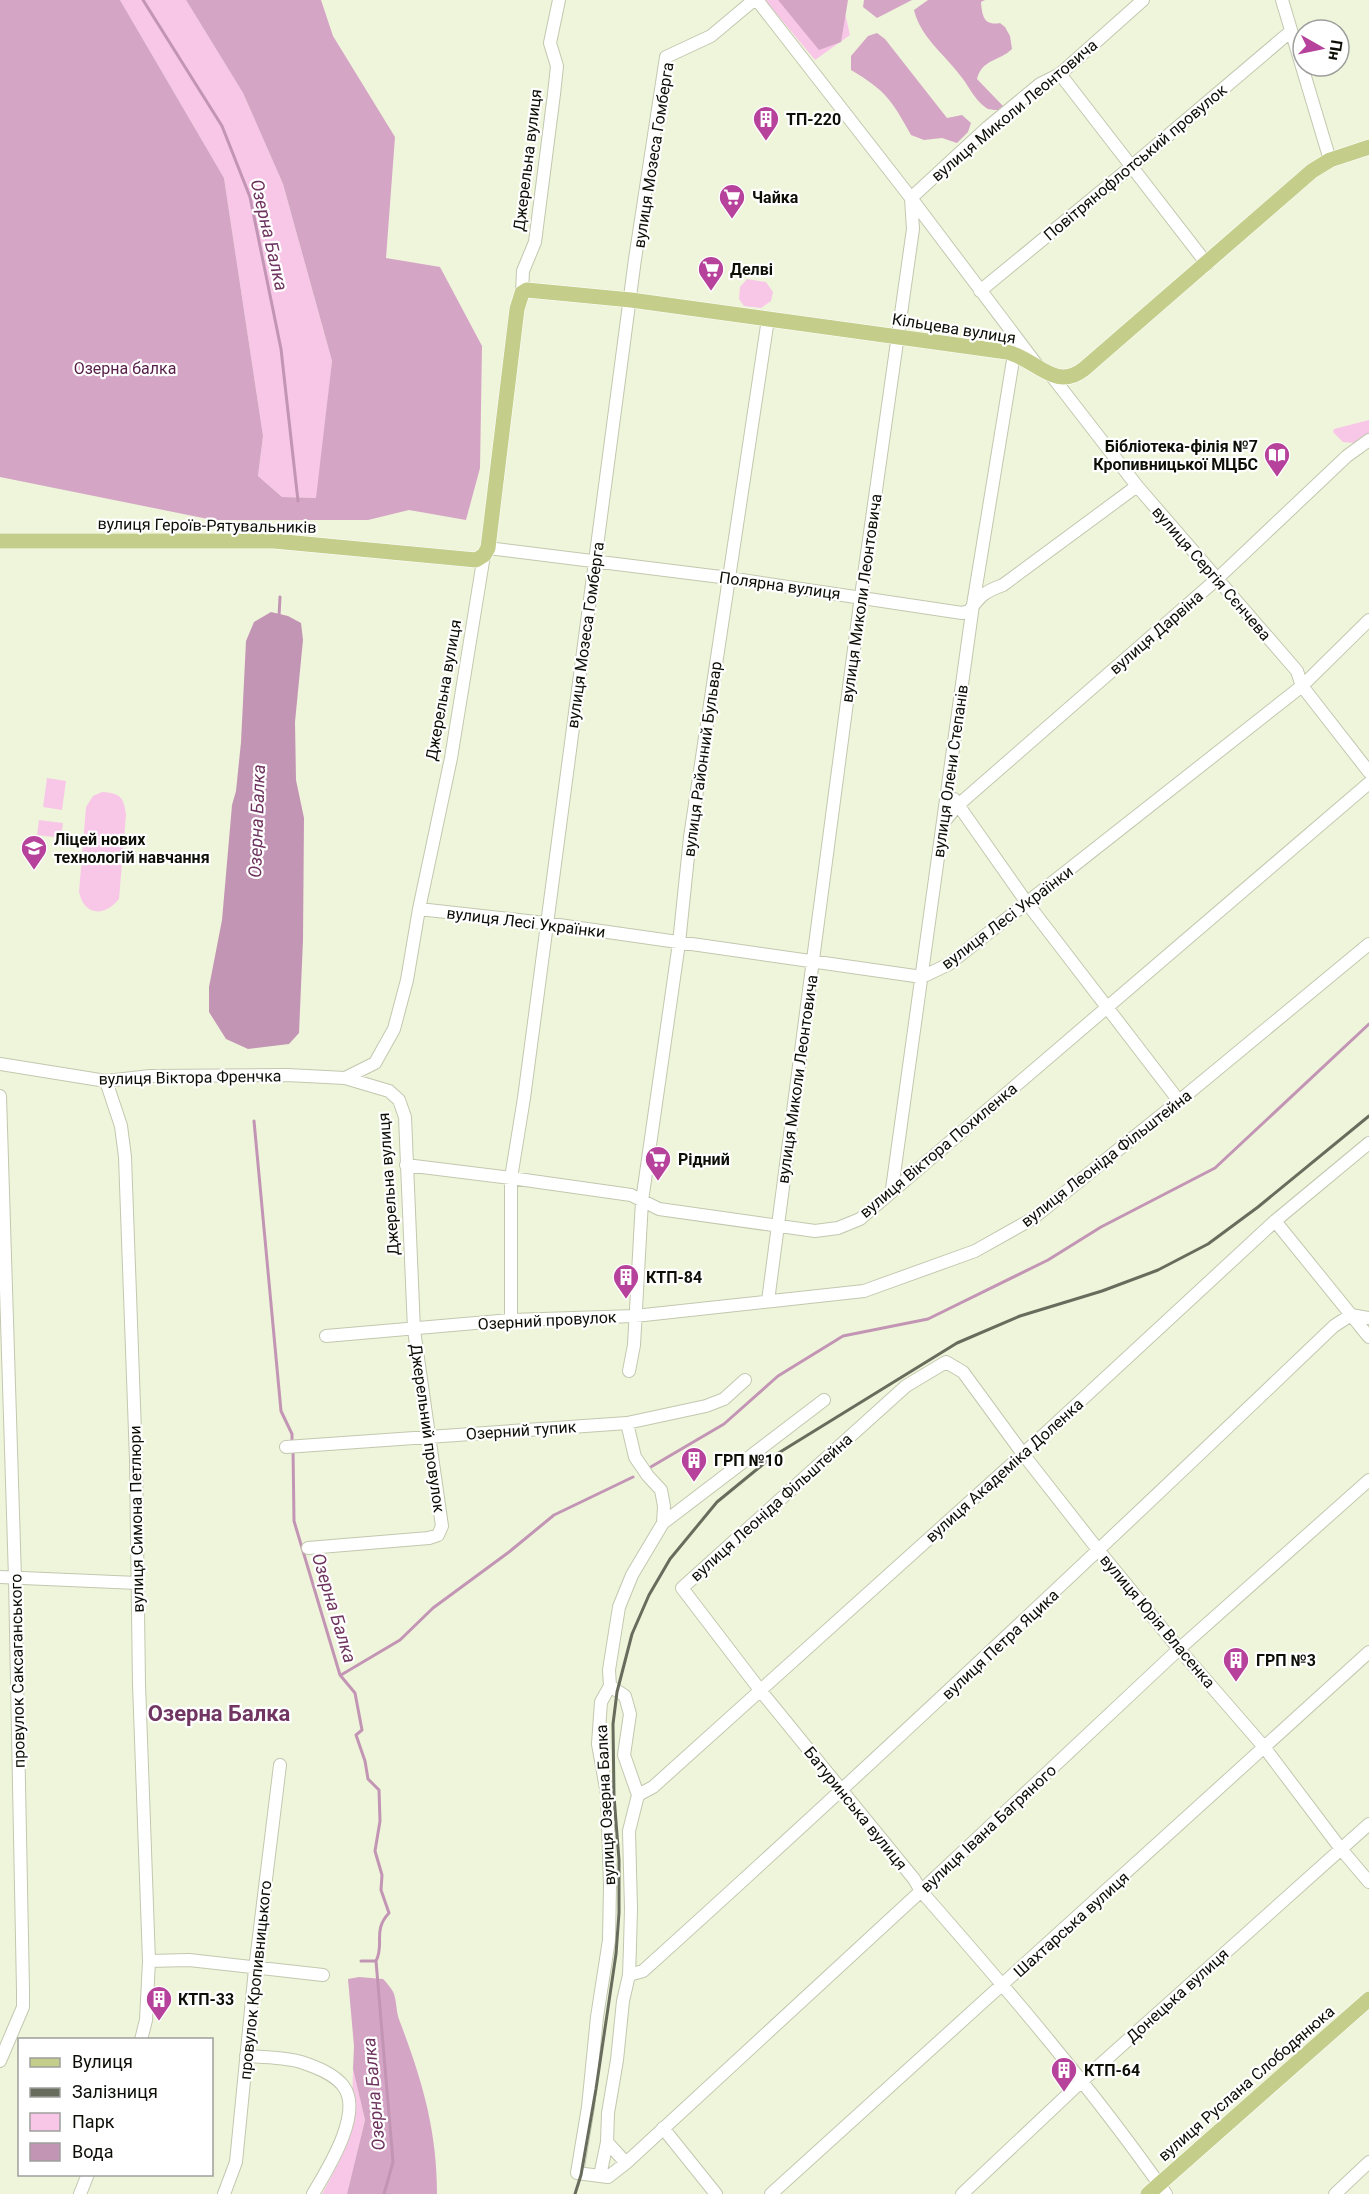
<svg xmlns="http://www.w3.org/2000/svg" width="1369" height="2194" viewBox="0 0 1369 2194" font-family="Roboto,sans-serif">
<rect width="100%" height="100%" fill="#eff5db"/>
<path fill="#f8c7e8" d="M 120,0 L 186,0 L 243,93 L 283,184 L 332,361 L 317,498 L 282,497 L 258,476 L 263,436 L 224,178 Z
M 765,0 L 842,0 L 850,35 L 815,60 Z
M 747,279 L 766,282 L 773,292 L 771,301 L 761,308 L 744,306 L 739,299 L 740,287 Z
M 1369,420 L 1369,434 L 1353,443 L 1343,442 L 1333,432 L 1334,429 Z
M 47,778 L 66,781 L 62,810 L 43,807 Z
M 102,792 C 120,793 124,797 126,815 L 119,899 C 105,917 84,916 79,892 L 86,807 L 93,796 Z
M 39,820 L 63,823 L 61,838 L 37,835 Z
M 353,2069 L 365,2120 L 347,2194 L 322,2194 L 339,2162 L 352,2108 Z"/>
<path fill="#d4a5c5" d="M 0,0 L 120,0 L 224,178 L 263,436 L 258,476 L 282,497 L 316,498 L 332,361 L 283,184 L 243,93 L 186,0 L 321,0 L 333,36 L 395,137 L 386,258 L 440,267 L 482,346 L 480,468 L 466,520 L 409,510 L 368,520 L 213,520 L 0,477 Z
M 778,0 L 848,0 L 841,42 L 819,50 Z
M 864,0 L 912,0 L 877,18 L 863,7 Z
M 928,0 L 985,0 L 981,2 C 982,16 984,26 1000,23 L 1005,27 L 1010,36 L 1012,49 C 1000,61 982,59 977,79 L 1003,106 L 998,110 C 993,110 988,110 985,107 C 973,98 968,84 959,74 C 943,53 920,36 914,10 Z
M 877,33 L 885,39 L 947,118 L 962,115 L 971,123 L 968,132 L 957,143 L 942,138 L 924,140 L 911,135 C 891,99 886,91 851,70 L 851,56 L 868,36 Z
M 359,1977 L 383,1979 C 387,1983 392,1989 394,1994 C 397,2003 396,2013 400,2022 C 422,2080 437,2130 437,2194 L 347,2194 L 365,2120 L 353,2069 L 354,2046 L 348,1979 Z"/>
<path fill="#c395b5" d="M 271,612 L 288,616 L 301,623 L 303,640 L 295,722 L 296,780 L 304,818 L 303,940 L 299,1033 L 289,1044 L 248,1049 L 226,1039 L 209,1012 L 209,987 L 222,920 L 232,805 L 236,791 L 241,742 L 246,641 L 254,622 Z"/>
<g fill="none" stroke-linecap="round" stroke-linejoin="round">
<path stroke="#c395b5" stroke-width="3" d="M 143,0 L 222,126 L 250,197 L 281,349 L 298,501
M 279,616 L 280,597
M 254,1121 L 281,1411 L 292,1434 L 292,1442
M 293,1449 L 294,1521 L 340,1675 L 355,1693 L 362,1730 L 356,1735 L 365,1761 L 368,1779 L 379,1790 L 380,1821 L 375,1851 L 382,1875 L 381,1890 L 389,1913 C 372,1931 385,1944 376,1961 L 393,2162 L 384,2194
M 649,1468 L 724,1424 L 778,1376 L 843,1336 L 928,1319 L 1048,1260 L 1101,1227 L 1215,1168 L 1369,1024
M 341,1675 L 400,1640 L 433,1608 L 509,1552 L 554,1515 L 633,1477
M 361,1961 L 376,1961"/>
<g stroke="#c2c8af" stroke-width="14">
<path id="minor" d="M 757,0 L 911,198 L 1037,365
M 1282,0 L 1330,160
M 1060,74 L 1207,264
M 980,291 L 1132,166 L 1290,32
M 522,293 L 523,271 L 535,242 L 554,94 L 557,66 L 550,43 L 559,0
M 1051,375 L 1137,486 L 1297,671 L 1302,686 L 1369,772
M 488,548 L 729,578 L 962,613 L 969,611 C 981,595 984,592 1003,585 L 1137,486
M 954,799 L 1027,903 L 1179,1101
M 943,823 L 957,806 L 1217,579 L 1347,456 L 1369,440
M 419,909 L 545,923 L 922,977 L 949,964 L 1302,686 L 1369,620
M 0,1064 L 106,1081 L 150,1076 L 287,1075 L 345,1078 L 389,1091 L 399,1100 L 405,1117 L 414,1330 L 442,1526 L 438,1535 L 429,1538 L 308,1548
M 345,1078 L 375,1063 L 394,1029 L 407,980 L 419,909 L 451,758 L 484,555
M 106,1081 L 121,1126 L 125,1157 L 136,1460 L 139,1684 L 149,1961 L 146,2020 L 141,2040
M 0,1096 L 15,1578 L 23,1990 L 23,2007 L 0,2061
M 406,1165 L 511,1178 L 631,1195 L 659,1209 L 815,1231 L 838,1228 L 860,1219 L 1369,783
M 892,1189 L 973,605 L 1014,354
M 1275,1221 L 1369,1337
M 768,1301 L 861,596 L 913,229 L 911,198 L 988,127 L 1040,84 L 1060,74 L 1143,0
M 511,1320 L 511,1178 L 524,1098 L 635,259 L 666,57 L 711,36 L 754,0
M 326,1336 L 511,1320 L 635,1316 L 864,1291 L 975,1251 L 1032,1219 L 1179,1101 L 1369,944
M 629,1371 L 634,1345 L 642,1201 L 679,943 L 690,837 L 768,319
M 286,1447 L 627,1423 L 706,1406 L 724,1399 L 745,1380
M 663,1523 L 824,1400
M 0,1577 L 137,1583
M 638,1795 L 653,1787 L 1023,1454 L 1275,1221 L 1369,1143
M 149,1961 L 189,1960 L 323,1975
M 629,1975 L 643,1971 C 877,1760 1106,1544 1334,1326 L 1351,1315 L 1369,1318
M 246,2056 C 263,2057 284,2057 301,2062 C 316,2067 335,2074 344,2087 C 363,2114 327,2170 313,2194
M 663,2128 L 716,2194
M 607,2142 L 626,2163
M 608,2177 L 626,2163 L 921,1891 L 1179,1649 L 1369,1480
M 608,2177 L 577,2173 L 588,2107 L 597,2017 L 609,1940 L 610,1885 L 607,1794 L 598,1744 L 601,1702 L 610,1686 L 609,1670 L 619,1607 L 632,1575 L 663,1523 L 664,1506 L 661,1490 L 648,1476 L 635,1457 L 627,1423
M 608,2177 L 601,2171 L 607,2142 L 608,2113 L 617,2060 L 623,2001 L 629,1975 L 630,1946 L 631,1909 L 629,1831 L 638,1795 L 624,1755 L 630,1714 L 625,1696 L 610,1686
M 80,2194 L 88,2174
M 224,2194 L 236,2162 L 255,1969 L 280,1765
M 771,2194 L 1369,1652
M 962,2194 L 1082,2081 L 1369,1824
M 1166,2194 C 1092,2088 1007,1989 921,1891 L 914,1879 L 760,1690 L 682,1588 L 906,1386 L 946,1362 L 963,1372 L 1023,1454 L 1099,1551 L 1179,1649 L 1264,1747 L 1341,1849 L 1369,1882
M 1335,2194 L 1369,2162"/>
</g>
<g stroke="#fff" stroke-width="16">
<path id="major" d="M 0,541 L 274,541 L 476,560 L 484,555 L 488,548 L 517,309 L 522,293 L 527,290 L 631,300 L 1007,352 C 1036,359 1055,392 1084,369 L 1312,171 L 1330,160 L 1369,147
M 1148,2194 L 1369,1999"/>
</g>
<use href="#minor" stroke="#fff" stroke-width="12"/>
<use href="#major" stroke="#c4ce8a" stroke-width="15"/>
<path stroke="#686c5c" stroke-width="3" d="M 575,2194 L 581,2175 L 596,2089 L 616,1954 L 619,1913 L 619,1860 L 614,1796 L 613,1724 L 617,1692 L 632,1634 L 649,1595 L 670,1559 L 717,1502 L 772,1457 L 957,1343 L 1020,1316 L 1102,1291 L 1158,1270 L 1208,1244 L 1258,1207 L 1369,1116"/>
</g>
<defs>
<g id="building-pin" transform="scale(1.35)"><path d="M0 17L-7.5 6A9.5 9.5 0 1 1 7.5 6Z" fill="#b6429b" stroke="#fff"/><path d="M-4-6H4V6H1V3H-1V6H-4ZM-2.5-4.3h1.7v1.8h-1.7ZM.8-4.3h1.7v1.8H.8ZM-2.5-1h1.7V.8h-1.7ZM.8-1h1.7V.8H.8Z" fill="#fff"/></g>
<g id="supermarket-pin" transform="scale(1.35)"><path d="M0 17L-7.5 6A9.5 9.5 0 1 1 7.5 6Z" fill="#b6429b" stroke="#fff"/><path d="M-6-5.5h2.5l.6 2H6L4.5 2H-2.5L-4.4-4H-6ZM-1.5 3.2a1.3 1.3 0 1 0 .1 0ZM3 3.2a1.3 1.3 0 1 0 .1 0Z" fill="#fff"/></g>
<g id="library-pin" transform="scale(1.35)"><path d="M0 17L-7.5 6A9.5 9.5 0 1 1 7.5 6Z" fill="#b6429b" stroke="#fff"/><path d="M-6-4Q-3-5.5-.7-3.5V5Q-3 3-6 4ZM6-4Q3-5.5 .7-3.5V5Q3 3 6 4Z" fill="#fff"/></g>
<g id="school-pin" transform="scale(1.35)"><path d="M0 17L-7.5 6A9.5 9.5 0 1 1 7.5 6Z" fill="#b6429b" stroke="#fff"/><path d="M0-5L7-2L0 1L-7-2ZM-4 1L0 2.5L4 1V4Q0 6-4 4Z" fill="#fff"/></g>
</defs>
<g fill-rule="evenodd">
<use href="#building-pin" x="766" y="119"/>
<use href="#supermarket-pin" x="732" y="197"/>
<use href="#supermarket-pin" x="711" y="269"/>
<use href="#library-pin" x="1277" y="455"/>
<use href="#school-pin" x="34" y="848"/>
<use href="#supermarket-pin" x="658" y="1159"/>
<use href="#building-pin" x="626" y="1277"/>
<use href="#building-pin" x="694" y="1460"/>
<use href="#building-pin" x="1236" y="1660"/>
<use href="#building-pin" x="159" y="1999"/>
<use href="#building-pin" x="1064" y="2070"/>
</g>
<g text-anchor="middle" stroke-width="4.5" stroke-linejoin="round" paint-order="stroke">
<g font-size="16" fill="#0d0f07" stroke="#fff">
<text transform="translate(1014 110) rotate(-40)" y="6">вулиця Миколи Леонтовича</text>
<text transform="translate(653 155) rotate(-81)" y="6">вулиця Мозеса Гомберга</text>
<text transform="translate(527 160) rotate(-83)" y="6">Джерельна вулиця</text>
<text transform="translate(1135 162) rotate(-40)" y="6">Повітрянофлотський провулок</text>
<text transform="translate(954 328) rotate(9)" y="6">Кільцева вулиця</text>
<text transform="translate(207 525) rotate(1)" y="6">вулиця Героїв-Рятувальників</text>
<text transform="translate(1212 573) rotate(49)" y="6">вулиця Сергія Сєнчева</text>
<text transform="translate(780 585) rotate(8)" y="6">Полярна вулиця</text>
<text transform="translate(861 598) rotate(-82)" y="6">вулиця Миколи Леонтовича</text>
<text transform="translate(1156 632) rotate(-41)" y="6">вулиця Дарвіна</text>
<text transform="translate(585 635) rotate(-82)" y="6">вулиця Мозеса Гомберга</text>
<text transform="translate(443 690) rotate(-80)" y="6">Джерельна вулиця</text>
<text transform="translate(702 759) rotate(-82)" y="6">вулиця Районний Бульвар</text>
<text transform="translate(950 771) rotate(-82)" y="6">вулиця Олени Степанів</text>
<text transform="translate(1007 917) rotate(-37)" y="6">вулиця Лесі Українки</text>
<text transform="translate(526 922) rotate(7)" y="6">вулиця Лесі Українки</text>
<text transform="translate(190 1077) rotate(-1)" y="6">вулиця Віктора Френчка</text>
<text transform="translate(797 1079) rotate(-82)" y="6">вулиця Миколи Леонтовича</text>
<text transform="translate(938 1150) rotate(-40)" y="6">вулиця Віктора Похиленка</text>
<text transform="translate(1106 1158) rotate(-38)" y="6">вулиця Леоніда Фільштейна</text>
<text transform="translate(388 1184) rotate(-94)" y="6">Джерельна вулиця</text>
<text transform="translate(547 1320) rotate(-3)" y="6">Озерний провулок</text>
<text transform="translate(428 1428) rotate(82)" y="6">Джерельний провулок</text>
<text transform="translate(521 1430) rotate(-4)" y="6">Озерний тупик</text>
<text transform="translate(1004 1470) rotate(-42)" y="6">вулиця Академіка Доленка</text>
<text transform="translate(771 1507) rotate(-42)" y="6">вулиця Леоніда Фільштейна</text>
<text transform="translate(136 1519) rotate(-91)" y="6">вулиця Симона Петлюри</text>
<text transform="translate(1158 1621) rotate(50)" y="6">вулиця Юрія Власенка</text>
<text transform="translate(1000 1644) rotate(-43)" y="6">вулиця Петра Яцика</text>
<text transform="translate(17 1671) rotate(-91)" y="6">провулок Саксаганського</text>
<text transform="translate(605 1805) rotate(-93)" y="6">вулиця Озерна Балка</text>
<text transform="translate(856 1808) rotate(51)" y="6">Батуринська вулиця</text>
<text transform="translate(988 1828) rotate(-43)" y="6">вулиця Івана Багряного</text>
<text transform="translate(1071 1924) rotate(-42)" y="6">Шахтарська вулиця</text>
<text transform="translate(255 1980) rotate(-84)" y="6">провулок Кропивницького</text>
<text transform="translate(1177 1995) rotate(-42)" y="6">Донецька вулиця</text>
<text transform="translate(1246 2083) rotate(-41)" y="6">вулиця Руслана Слободянюка</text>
</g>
<g font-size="16" font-weight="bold" fill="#0d0f07" stroke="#fff" text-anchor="start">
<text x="786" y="125">ТП-220</text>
<text x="752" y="203">Чайка</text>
<text x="730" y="275">Делві</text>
<text x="1258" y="452" text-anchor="end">Бібліотека-філія №7<tspan x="1258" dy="18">Кропивницької МЦБС</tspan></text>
<text x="54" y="845">Ліцей нових<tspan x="54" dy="18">технологій навчання</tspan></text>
<text x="678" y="1165">Рідний</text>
<text x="646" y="1283">КТП-84</text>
<text x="714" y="1466">ГРП №10</text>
<text x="1256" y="1666">ГРП №3</text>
<text x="178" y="2005">КТП-33</text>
<text x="1084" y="2076">КТП-64</text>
</g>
<g font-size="16" fill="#551d47" stroke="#fff">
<text x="125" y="374">Озерна балка</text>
</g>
<g font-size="18" font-style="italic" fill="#6e345f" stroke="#fff">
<text transform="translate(269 235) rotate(77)" y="6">Озерна Балка</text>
<text transform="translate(257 821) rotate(-88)" y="6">Озерна Балка</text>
<text transform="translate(334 1608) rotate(73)" y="6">Озерна Балка</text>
<text transform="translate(374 2094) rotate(-95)" y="6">Озерна Балка</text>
</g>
<g font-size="22" font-weight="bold" fill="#703661" stroke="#fff">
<text x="219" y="1721">Озерна Балка</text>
</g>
</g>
<rect x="18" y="2038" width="195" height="138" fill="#ffffff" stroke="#9e9f9c" stroke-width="1.5"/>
<rect x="30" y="2058" width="30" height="9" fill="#c4ce8a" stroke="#9e9f9c" stroke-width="1.5"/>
<text x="72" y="2068" font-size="18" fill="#0d0f07">Вулиця</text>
<rect x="30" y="2088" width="30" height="9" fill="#686c5c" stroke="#9e9f9c" stroke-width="1.5"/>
<text x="72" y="2098" font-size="18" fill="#0d0f07">Залізниця</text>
<rect x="30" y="2113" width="30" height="18" fill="#f8c7e8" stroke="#9e9f9c" stroke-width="1.5"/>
<text x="72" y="2128" font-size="18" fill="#0d0f07">Парк</text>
<rect x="30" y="2143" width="30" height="18" fill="#c395b5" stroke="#9e9f9c" stroke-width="1.5"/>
<text x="72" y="2158" font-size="18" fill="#0d0f07">Вода</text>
<g transform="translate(1321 48) rotate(99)"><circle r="28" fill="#ffffff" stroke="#9e9f9c" stroke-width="1.5"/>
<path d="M0-4.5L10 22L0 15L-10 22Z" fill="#b6429b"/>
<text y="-9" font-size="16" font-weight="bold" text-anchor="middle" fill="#0d0f07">Пн</text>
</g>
</svg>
